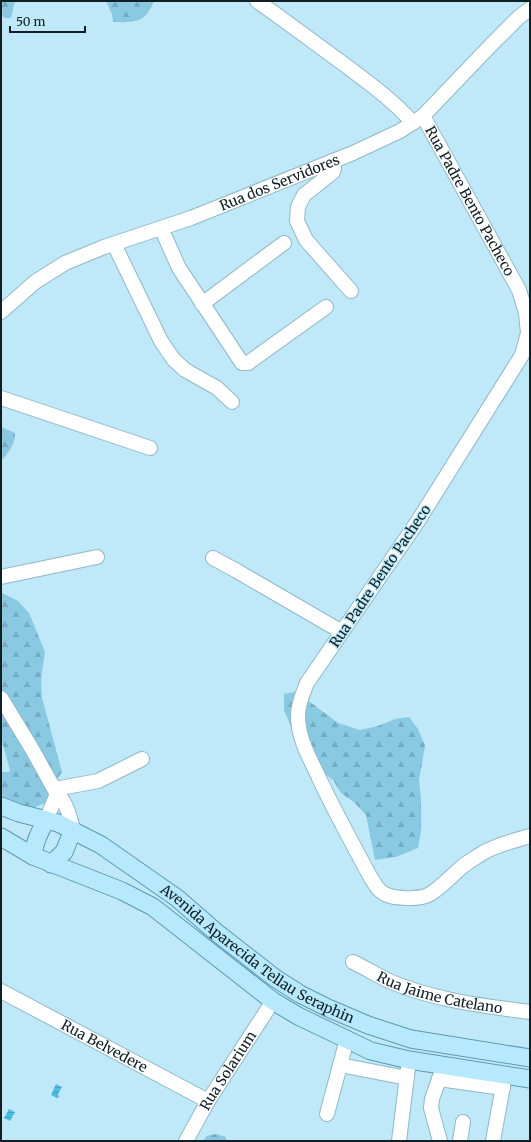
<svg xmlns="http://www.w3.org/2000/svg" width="531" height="1142" viewBox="0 0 531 1142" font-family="Merriweather,serif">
<defs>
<pattern id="forest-firs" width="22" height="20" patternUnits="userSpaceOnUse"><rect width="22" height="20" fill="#89c9e2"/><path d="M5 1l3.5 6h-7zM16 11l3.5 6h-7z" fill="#75acc2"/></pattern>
<pattern id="water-rules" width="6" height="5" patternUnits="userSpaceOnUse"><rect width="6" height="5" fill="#4bbee5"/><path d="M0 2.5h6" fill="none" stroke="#40a3c4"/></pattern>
</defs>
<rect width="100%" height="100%" fill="#bfe8f8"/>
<path fill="url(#forest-firs)" d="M 1,1 L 15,1 L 11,18 L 5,18 L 2,16 C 3,10 1,7 1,1 Z
M 106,1 L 154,1 C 152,5 151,9 148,12 C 141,24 125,22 113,22 L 112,14 Z
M 1,427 L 15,433 C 15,444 9,453 1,461 Z
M 2,593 L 18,601 L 29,613 L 45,652 L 41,679 L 42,698 L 62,772 L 54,784 L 48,802 L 35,807 L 16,803 L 1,797 L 1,772 L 9,772 L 10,770 L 1,738 L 1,594 Z
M 299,691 L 310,702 L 338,723 L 360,730 L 378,726 L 395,719 L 409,717 L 418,729 L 425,746 L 419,780 L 421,799 L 421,831 L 418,848 L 396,857 L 375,860 L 366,815 L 355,803 L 341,793 L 333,780 L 319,770 L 299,746 L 284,710 L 284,694 Z
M 216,1134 L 226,1137 L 226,1141 L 203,1141 L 207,1136 Z"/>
<path fill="url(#water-rules)" d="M 56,1084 L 62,1087 L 58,1094 L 59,1097 L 57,1098 L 51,1095 Z
M 9,1109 L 15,1112 L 10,1121 L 4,1118 Z"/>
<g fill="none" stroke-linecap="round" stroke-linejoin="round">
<g stroke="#90b8c7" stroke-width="16">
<g id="minor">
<path d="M 257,1 C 286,21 313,42 341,62 C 366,81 392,99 413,123"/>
<path id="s1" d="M 423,116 L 519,290 L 526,313 L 528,333 L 522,355 L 418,521 L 307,683 C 303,693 298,704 298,715 C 298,739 309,756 319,778 C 335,812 353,845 371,878 C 375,884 378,891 385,894 C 394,899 421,900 430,894 C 442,887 452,875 463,866 C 468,862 475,858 481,854 C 495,845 514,841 530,836"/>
<path d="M 333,161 L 334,169 L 333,172 L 304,195 L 298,207 L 297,221 L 306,240 L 351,291"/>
<path d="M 161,228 L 179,268 L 242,363 L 248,363 L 326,307"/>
<path d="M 114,244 L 161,341 L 174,360 L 185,370 L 217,388 L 232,402"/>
<path d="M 202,304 L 284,243"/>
<path id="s2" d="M 1,312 L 35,282 L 65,263 L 104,247 L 191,218 L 353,153 L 400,131 L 423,116 L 490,46 L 519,17 L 530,9"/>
<path d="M 1,398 L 150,448"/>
<path d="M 213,558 L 237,571 L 342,632"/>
<path d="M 1,577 L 97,557"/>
<path d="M 1,698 L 32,749 L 57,794 C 67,803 70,817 73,830"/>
<path d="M 55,789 L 98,781 L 142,759"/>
<path d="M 46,820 L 57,794"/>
<path id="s3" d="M 353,962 C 365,968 377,975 389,981 C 433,1000 483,1006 530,1012"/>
<path id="s4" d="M 1,991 L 208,1101"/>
<path d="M 340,1065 L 407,1078"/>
<path d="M 439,1079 L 503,1088"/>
<path d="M 327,1114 L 347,1039"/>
<path id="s5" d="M 186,1141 L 208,1101 L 273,1001"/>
<path d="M 399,1141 L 409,1060"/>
<path d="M 440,1141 L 431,1108 L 432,1099 L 444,1065"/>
<path d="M 460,1141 L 463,1122"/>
<path d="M 493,1141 L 505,1075"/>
</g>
</g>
<g stroke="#5d99b0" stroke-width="19">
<g id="major">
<path id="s6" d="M 1,806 L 19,813 L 58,823 L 101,845 L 177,898 L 216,932 L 275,978 L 300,994 L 328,1008 L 368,1025 L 411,1039 L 530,1058"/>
<path d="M 1,837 L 33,856 L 122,891 L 153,907 L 273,1001 L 298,1016 L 371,1051 L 409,1060 L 530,1079"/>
<path d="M 33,856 C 34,842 40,832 46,820"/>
<path d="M 51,864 L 64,852 L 73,830"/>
</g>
</g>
<use href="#minor" stroke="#fff" stroke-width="14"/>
<use href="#major" stroke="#b7e9fd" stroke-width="17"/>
</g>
<g text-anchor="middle" stroke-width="3" stroke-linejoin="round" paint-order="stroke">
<g font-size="14" fill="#0f1f25" stroke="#bfe8f8">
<text dy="5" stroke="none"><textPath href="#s2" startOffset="310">Rua dos Servidores</textPath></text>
<text dy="5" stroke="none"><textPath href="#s1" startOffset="97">Rua Padre Bento Pacheco</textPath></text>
<text transform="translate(380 576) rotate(-56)" y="5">Rua Padre Bento Pacheco</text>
<text dy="5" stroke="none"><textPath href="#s6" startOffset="299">Avenida Aparecida Tellau Seraphin</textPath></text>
<text dy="5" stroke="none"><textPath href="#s3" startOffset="93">Rua Jaime Catelano</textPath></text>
<text dy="5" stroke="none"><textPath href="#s4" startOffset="117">Rua Belvedere</textPath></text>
<text dy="5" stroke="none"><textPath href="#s5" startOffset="82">Rua Solarium</textPath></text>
</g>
</g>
<rect width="531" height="1142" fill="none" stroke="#0f1f25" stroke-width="4"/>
<path d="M10 26v6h75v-6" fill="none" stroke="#0f1f25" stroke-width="2"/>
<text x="16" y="26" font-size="12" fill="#0f1f25" stroke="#bfe8f8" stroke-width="3" paint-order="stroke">50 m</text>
</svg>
